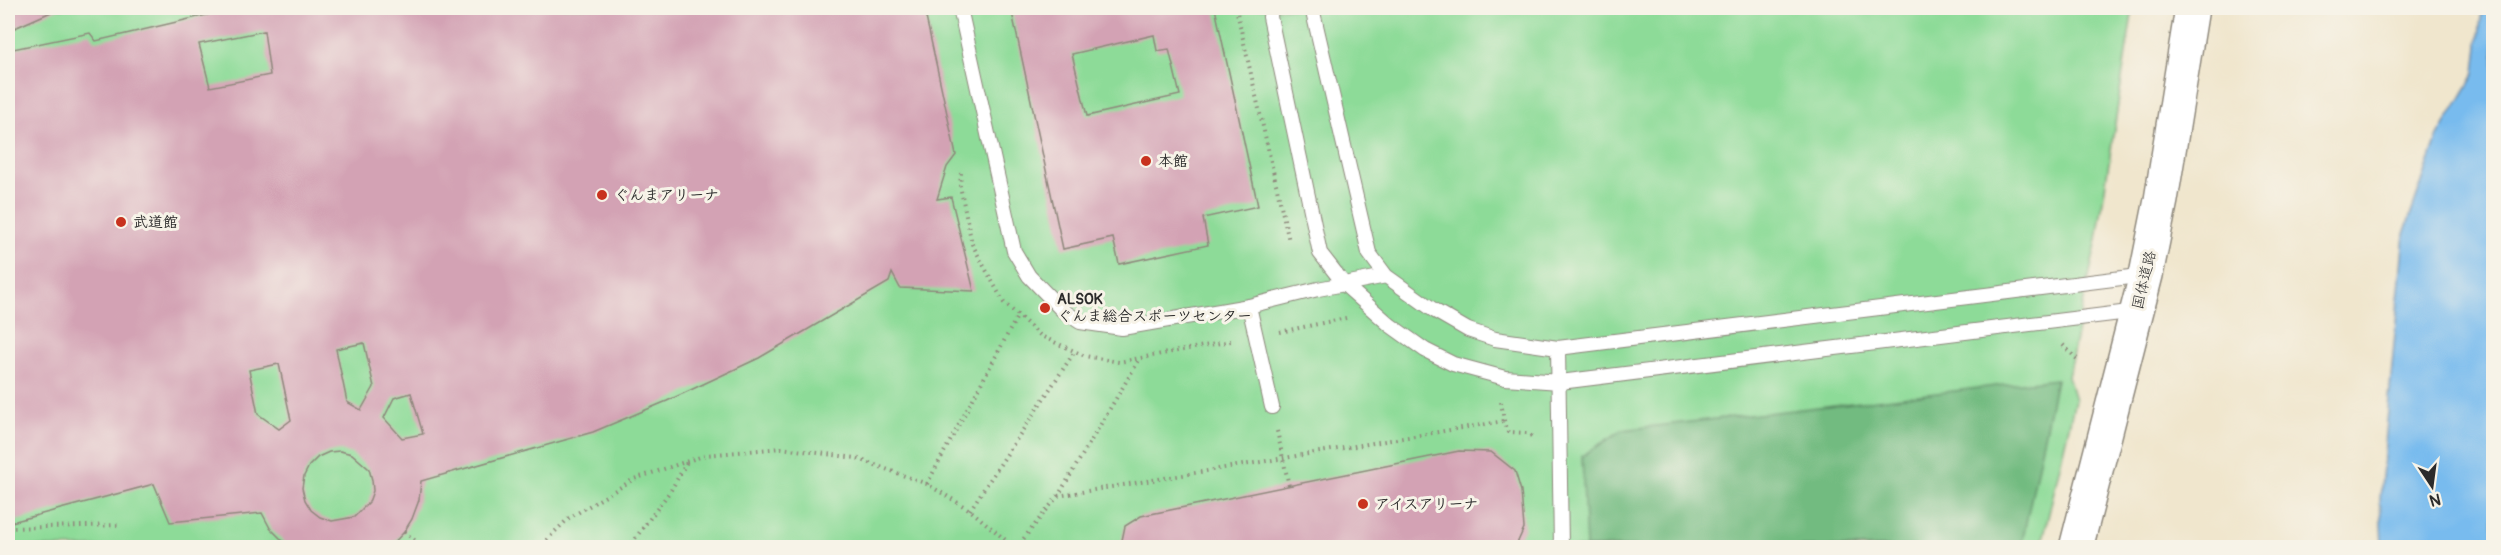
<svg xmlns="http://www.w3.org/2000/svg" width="2501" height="555" viewBox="0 0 2501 555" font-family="Pangolin,'Klee One',sans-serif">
<rect width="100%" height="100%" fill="#f7f3e8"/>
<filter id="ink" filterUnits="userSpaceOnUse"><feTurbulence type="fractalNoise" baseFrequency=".0167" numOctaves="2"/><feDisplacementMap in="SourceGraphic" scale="12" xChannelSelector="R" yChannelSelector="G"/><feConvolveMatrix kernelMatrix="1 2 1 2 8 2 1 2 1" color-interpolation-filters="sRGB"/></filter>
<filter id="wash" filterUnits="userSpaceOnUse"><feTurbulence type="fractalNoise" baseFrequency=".008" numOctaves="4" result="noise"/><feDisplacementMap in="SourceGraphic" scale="24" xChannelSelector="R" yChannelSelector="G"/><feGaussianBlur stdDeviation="1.35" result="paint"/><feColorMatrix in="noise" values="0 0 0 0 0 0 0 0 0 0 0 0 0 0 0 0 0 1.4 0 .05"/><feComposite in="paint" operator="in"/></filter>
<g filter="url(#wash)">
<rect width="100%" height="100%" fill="#f0e6cd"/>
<path fill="#8ddb98" stroke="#5c8362" stroke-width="1.5" d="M 8,8 L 2133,8 L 2097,239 L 2068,376 L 2075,400 L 2041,548 L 8,547 Z"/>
<path fill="#72bb80" stroke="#4e7356" stroke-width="1.5" d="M 2056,379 L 2021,547 L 1586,547 L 1582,456 L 1622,430 Z"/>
<path fill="#78bbee" stroke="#52738c" stroke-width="1.5" d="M 2482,8 L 2494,8 L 2493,547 L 2382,547 L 2380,499 L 2404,234 L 2438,136 L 2475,73 Z"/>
<g id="blocks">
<path fill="#d3a2b4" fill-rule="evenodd" d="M 8,8 L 60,8 L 8,31 Z
M 236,8 L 924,8 L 956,155 L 947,167 L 937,199 L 951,197 L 974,291 L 900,288 L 892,273 L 889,282 L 759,358 L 667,401 L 593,432 L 421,481 L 419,500 L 412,519 L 404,532 L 389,548 L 290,548 L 270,528 L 262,513 L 170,522 L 154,484 L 8,523 L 8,50 L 90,33 L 96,41 ZM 264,31 L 270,75 L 210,87 L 199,44 ZM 364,343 L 374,387 L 361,410 L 347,402 L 336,349 ZM 279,364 L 291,420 L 279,429 L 258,414 L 249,370 ZM 411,393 L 423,434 L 402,438 L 384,418 L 394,398 ZM 340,451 L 352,454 L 369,469 L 372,480 L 373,491 L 369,502 L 354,517 L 332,521 L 320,517 L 311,510 L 305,500 L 302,488 L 304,476 L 309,466 L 318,457 L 329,452 Z
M 1011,8 L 1215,8 L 1258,206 L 1203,218 L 1208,245 L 1119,264 L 1113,238 L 1063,249 ZM 1154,35 L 1157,51 L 1169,49 L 1180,95 L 1087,116 L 1072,54 Z
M 1459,451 L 1491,452 L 1515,471 L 1521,491 L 1524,528 L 1515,548 L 1121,548 L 1121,545 L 1125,526 L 1141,516 Z"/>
</g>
</g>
<g filter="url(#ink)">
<use href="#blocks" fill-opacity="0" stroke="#8e887c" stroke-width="1.5"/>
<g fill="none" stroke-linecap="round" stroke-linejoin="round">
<g stroke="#8e887c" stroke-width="16">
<path id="service" d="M 960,8 L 1014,251 L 1029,276 L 1061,309 L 1080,322 L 1122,328 L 1249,306 L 1318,289 L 1386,276
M 1271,8 L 1270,17 L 1320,253 L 1345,285 L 1390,325 L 1425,350 L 1453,364 L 1505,378 L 1560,382 L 2137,311
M 1312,8 L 1369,253 L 1386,276 L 1435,311 L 1468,330 L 1495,339 L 1558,348 L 2146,275
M 1249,306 L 1272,407
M 1558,348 L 1561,548"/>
</g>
<g stroke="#8e887c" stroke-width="36">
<path id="tertiary" d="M 2076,548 L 2146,275 L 2161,200 L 2192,8"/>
</g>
<path stroke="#8e887c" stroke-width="4" stroke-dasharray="1.5 4.5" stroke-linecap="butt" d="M 1236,8 L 1289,241
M 961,173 L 960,186 L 972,244 L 1004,303 L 1041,336 L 1085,356 L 1119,362 L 1231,341
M 1280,332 L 1346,318
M 2063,345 L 2079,361
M 1501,402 L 1505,426 L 1508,432 L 1527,433 L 1534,438
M 1277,431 L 1289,486
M 927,484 L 1018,315
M 1058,496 L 1504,421
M 970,510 L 1075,351
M 8,528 L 121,525
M 404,532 L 425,548
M 538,548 L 569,518 L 634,479 L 706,455 L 781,448 L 856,458 L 927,484 L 970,510 L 1015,548
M 628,548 L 671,490 L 687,462
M 1016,548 L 1058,496 L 1139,360"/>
<use href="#service" stroke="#fff" stroke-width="14"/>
<use href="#tertiary" stroke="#fff" stroke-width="33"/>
</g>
</g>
<g fill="#c8321e" stroke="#f7f3e8" stroke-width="2">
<circle cx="1146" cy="161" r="6"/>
<circle cx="602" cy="195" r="6"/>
<circle cx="121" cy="222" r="6"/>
<circle cx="1045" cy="308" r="6"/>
<circle cx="1363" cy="504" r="6"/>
</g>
<g text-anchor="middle" stroke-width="6" stroke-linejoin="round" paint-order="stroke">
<g font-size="15" font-weight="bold" fill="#2b2b2b" stroke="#f7f3e8" text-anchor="start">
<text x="1158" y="166">本館</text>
<text x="614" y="200">ぐんまアリーナ</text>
<text x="133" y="227">武道館</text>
<text x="1057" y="304">ALSOK<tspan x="1057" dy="17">ぐんま総合スポーツセンター</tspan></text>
<text x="1375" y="509">アイスアリーナ</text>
</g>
<g font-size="15" fill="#2b2b2b" stroke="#f7f3e8">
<text transform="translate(2144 280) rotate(-77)" y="5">国体道路</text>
</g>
</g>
<rect width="2501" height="555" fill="none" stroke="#f7f3e8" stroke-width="30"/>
<g transform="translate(2432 486) rotate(167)" stroke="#f7f3e8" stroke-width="4.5" paint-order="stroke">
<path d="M0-4.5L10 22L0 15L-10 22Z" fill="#2b2b2b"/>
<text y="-9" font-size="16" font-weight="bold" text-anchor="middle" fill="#2b2b2b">N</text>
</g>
</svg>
